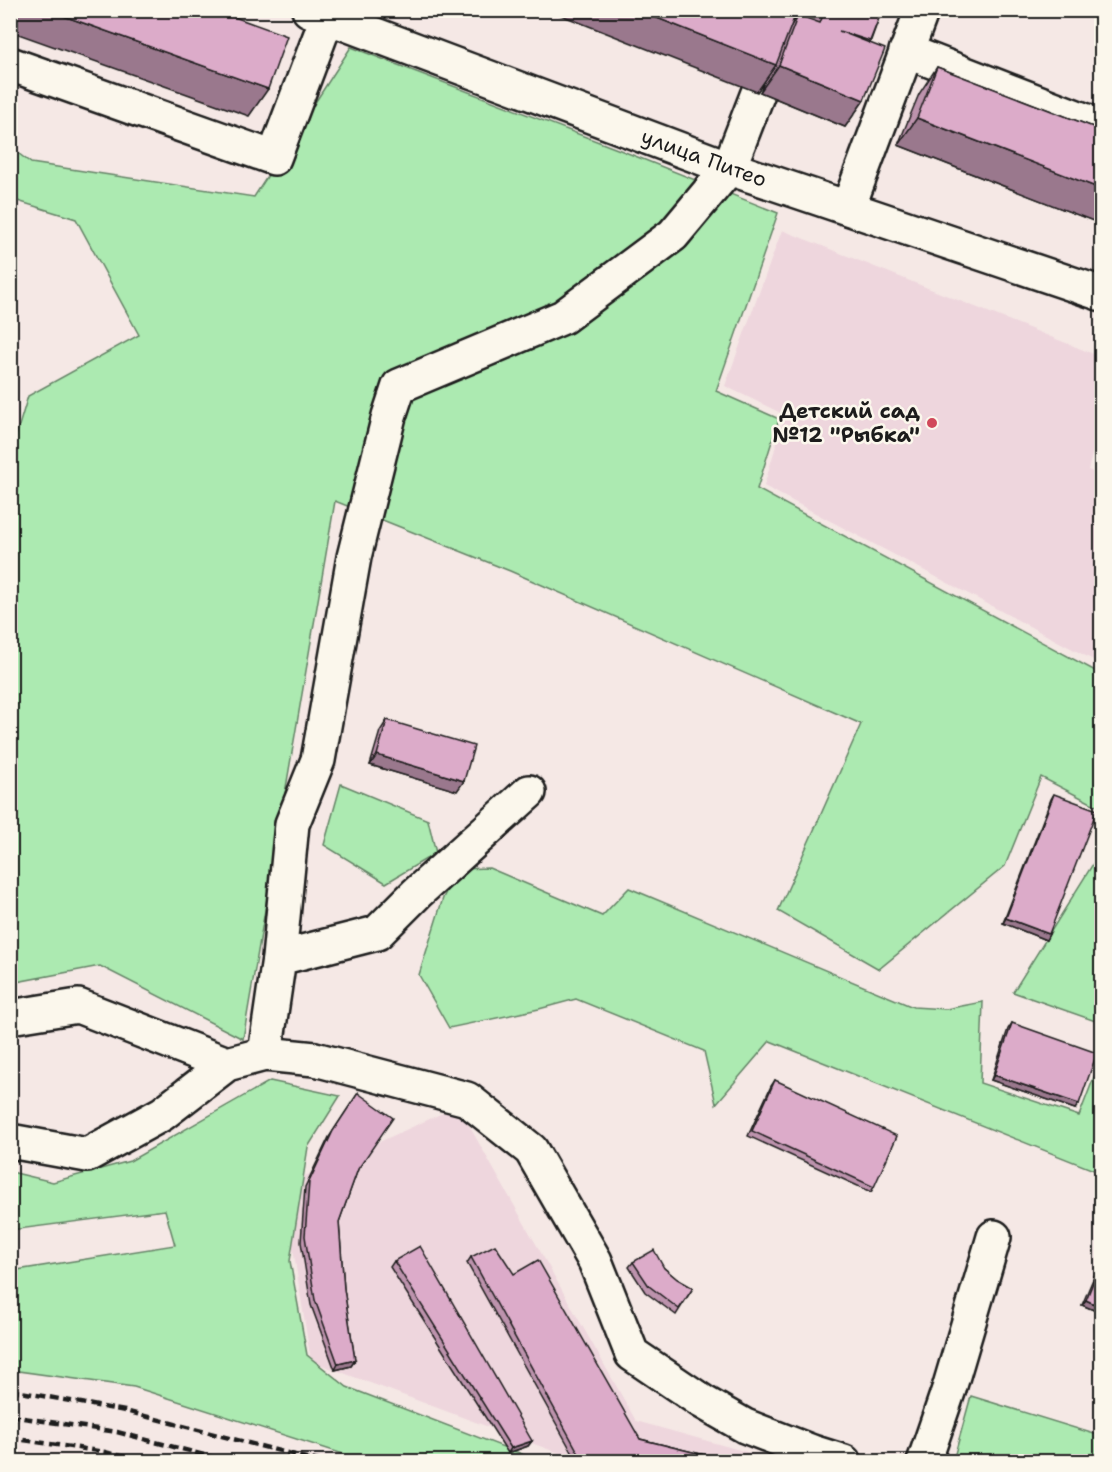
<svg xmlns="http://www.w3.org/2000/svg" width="1112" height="1472" viewBox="0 0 1112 1472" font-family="'Shantell Sans',sans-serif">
<rect width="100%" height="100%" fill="#f5e8e5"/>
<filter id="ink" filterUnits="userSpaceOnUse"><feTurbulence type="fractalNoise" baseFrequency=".0167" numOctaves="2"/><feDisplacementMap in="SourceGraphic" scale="12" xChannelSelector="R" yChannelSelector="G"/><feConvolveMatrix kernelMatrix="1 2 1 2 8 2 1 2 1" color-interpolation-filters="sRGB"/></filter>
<g filter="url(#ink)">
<path fill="#eed6dd" d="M 782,230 L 1101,357 L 1101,421 L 1088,470 L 1101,475 L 1101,664 L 764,486 L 785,415 L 725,386 Z
M 458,1106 L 636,1421 L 779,1461 L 580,1461 L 311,1361 L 283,1186 Z"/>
<path fill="#aceab1" stroke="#648366" stroke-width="1.5" d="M 351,47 L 620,150 L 778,213 L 716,391 L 779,419 L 757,489 L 1101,674 L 1101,808 L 1041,777 L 1005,866 L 879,969 L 778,911 L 861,724 L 510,571 L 335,501 L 243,1039 L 100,966 L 11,983 L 11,452 L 28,396 L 139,335 L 76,219 L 11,199 L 10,147 L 31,163 L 254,197 Z
M 341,784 L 428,820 L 436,853 L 386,883 L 324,845 Z
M 1101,851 L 1101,1023 L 1013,992 Z
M 489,868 L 602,916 L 629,888 L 913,1007 L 946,1009 L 983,1002 L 980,1083 L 1079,1116 L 1101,1059 L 1101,1173 L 770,1041 L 716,1104 L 704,1051 L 576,999 L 539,1009 L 449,1028 L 419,975 L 443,898 L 458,869 Z
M 270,1081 L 340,1096 L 308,1147 L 290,1261 L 307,1355 L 347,1387 L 540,1461 L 365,1461 L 134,1387 L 11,1370 L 11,1271 L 175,1245 L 165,1210 L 11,1230 L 11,1172 L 53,1182 L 130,1161 Z
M 971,1396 L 1101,1436 L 1101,1461 L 953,1461 Z"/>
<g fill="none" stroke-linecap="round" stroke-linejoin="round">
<g stroke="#1c1c1c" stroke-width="38">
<path id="minor" d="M 309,10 L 729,168 L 1102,294
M 906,51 L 1102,127
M 10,64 L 274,158 L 330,10
M 848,208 L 922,10
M 279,958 L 292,824 L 318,760 L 354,557 L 389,416 L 399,386 L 563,317 L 673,235 L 729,168 L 790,10
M 10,1017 L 78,1006 L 227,1064
M 265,1054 L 279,958 L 377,933 L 417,893 L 529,792
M 10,1141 L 87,1155 L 162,1114 L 227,1064 L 265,1054 L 315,1059 L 467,1099 L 531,1150 L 595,1261 L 632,1354 L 703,1402 L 745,1426 L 812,1452 L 844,1462
M 924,1462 L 949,1389 L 994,1237"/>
</g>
<use href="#minor" stroke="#fbf7ec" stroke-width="33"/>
<path stroke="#1c1c1c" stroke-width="4.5" stroke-dasharray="9 4.5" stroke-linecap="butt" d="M 10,1390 L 125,1411 L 322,1462
M 10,1416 L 117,1432 L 231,1462
M 10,1438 L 105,1452 L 143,1462"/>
</g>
<path fill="#bd93ad" stroke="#1c1c1c" stroke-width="1.5" d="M 817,10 L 882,10 L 870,43 L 864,100 L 845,127 L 760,92 L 765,80 L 757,92 L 792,24 L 798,15 L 813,21 Z
M 937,67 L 1101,130 L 1101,224 L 898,145 L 919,94 Z
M 387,720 L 464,781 L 457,791 L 370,765 L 380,731 Z
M 1054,794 L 1049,934 L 1046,940 L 1003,923 L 1051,799 Z
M 1012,1023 L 1075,1109 L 991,1080 L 1008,1029 Z
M 775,1080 L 874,1187 L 871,1192 L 748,1136 L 771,1086 Z
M 358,1093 L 358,1169 L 339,1222 L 344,1289 L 355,1360 L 351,1366 L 335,1370 L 311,1305 L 301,1242 L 305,1187 L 329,1137 Z
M 471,1257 L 514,1274 L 640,1439 L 729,1461 L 577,1461 L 467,1263 Z
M 1101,1260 L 1101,1313 L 1082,1305 Z
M 394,1261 L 532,1441 L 528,1446 L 508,1453 L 390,1267 Z
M 633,1262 L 664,1268 L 677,1279 L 693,1288 L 676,1315 L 645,1292 L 629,1267 Z"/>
<path fill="#9a788d" stroke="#1c1c1c" stroke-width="1.5" d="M 10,10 L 47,10 L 268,89 L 249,116 L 10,31 Z
M 548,10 L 637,10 L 776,65 L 757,92 Z
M 779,65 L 864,100 L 845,127 L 760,92 Z
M 917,118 L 1101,189 L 1101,224 L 898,145 Z
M 377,755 L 464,781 L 457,791 L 370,765 Z
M 1006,918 L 1049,934 L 1046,940 L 1003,923 Z
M 994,1075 L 1079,1104 L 1075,1109 L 991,1080 Z
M 1086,1300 L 1101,1307 L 1101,1313 L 1082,1305 Z
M 355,1360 L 351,1366 L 335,1370 L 338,1364 Z
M 532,1441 L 528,1446 L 508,1453 L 511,1448 Z"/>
<path fill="#dcabc9" stroke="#1c1c1c" stroke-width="1.5" d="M 47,10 L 215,10 L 287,36 L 268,89 Z
M 637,10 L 788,10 L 796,13 L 776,65 Z
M 825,10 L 882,10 L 870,41 L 839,31 L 885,49 L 864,100 L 779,65 L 798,15 L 820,23 Z
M 937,67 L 1101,130 L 1101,189 L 917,118 Z
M 387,720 L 474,746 L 464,781 L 377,755 Z
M 1054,794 L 1097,810 L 1049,934 L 1006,918 Z
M 1012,1023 L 1097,1053 L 1079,1104 L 994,1075 Z
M 775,1080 L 897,1136 L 874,1187 L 752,1131 Z
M 358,1093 L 393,1118 L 358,1169 L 339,1222 L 344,1289 L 355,1360 L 338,1364 L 315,1300 L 305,1236 L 309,1182 L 333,1131 Z
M 495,1245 L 514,1274 L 538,1260 L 640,1439 L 729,1461 L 583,1461 L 471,1257 Z
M 420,1246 L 532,1441 L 511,1448 L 394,1261 Z
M 654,1250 L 664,1268 L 677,1279 L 693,1288 L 679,1309 L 649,1286 L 633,1262 Z
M 1101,1263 L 1101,1307 L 1086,1300 Z"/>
</g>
<circle fill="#d1495b" stroke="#fbf7ec" stroke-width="2" cx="932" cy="423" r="6"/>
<g text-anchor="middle" stroke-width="5" stroke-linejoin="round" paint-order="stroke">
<g font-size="21" fill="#1c1c1c" stroke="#fbf7ec">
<text transform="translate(704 158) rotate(20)" y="7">улица Питео</text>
</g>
<g font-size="21" font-weight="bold" fill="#1c1c1c" stroke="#fbf7ec" text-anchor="end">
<text x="920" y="418">Детский сад<tspan x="920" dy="24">№12 "Рыбка"</tspan></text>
</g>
</g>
<rect width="1112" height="1472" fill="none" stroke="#fbf7ec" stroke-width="36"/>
<rect x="18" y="18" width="1076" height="1436" fill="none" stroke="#1c1c1c" stroke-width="2" filter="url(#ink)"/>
</svg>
